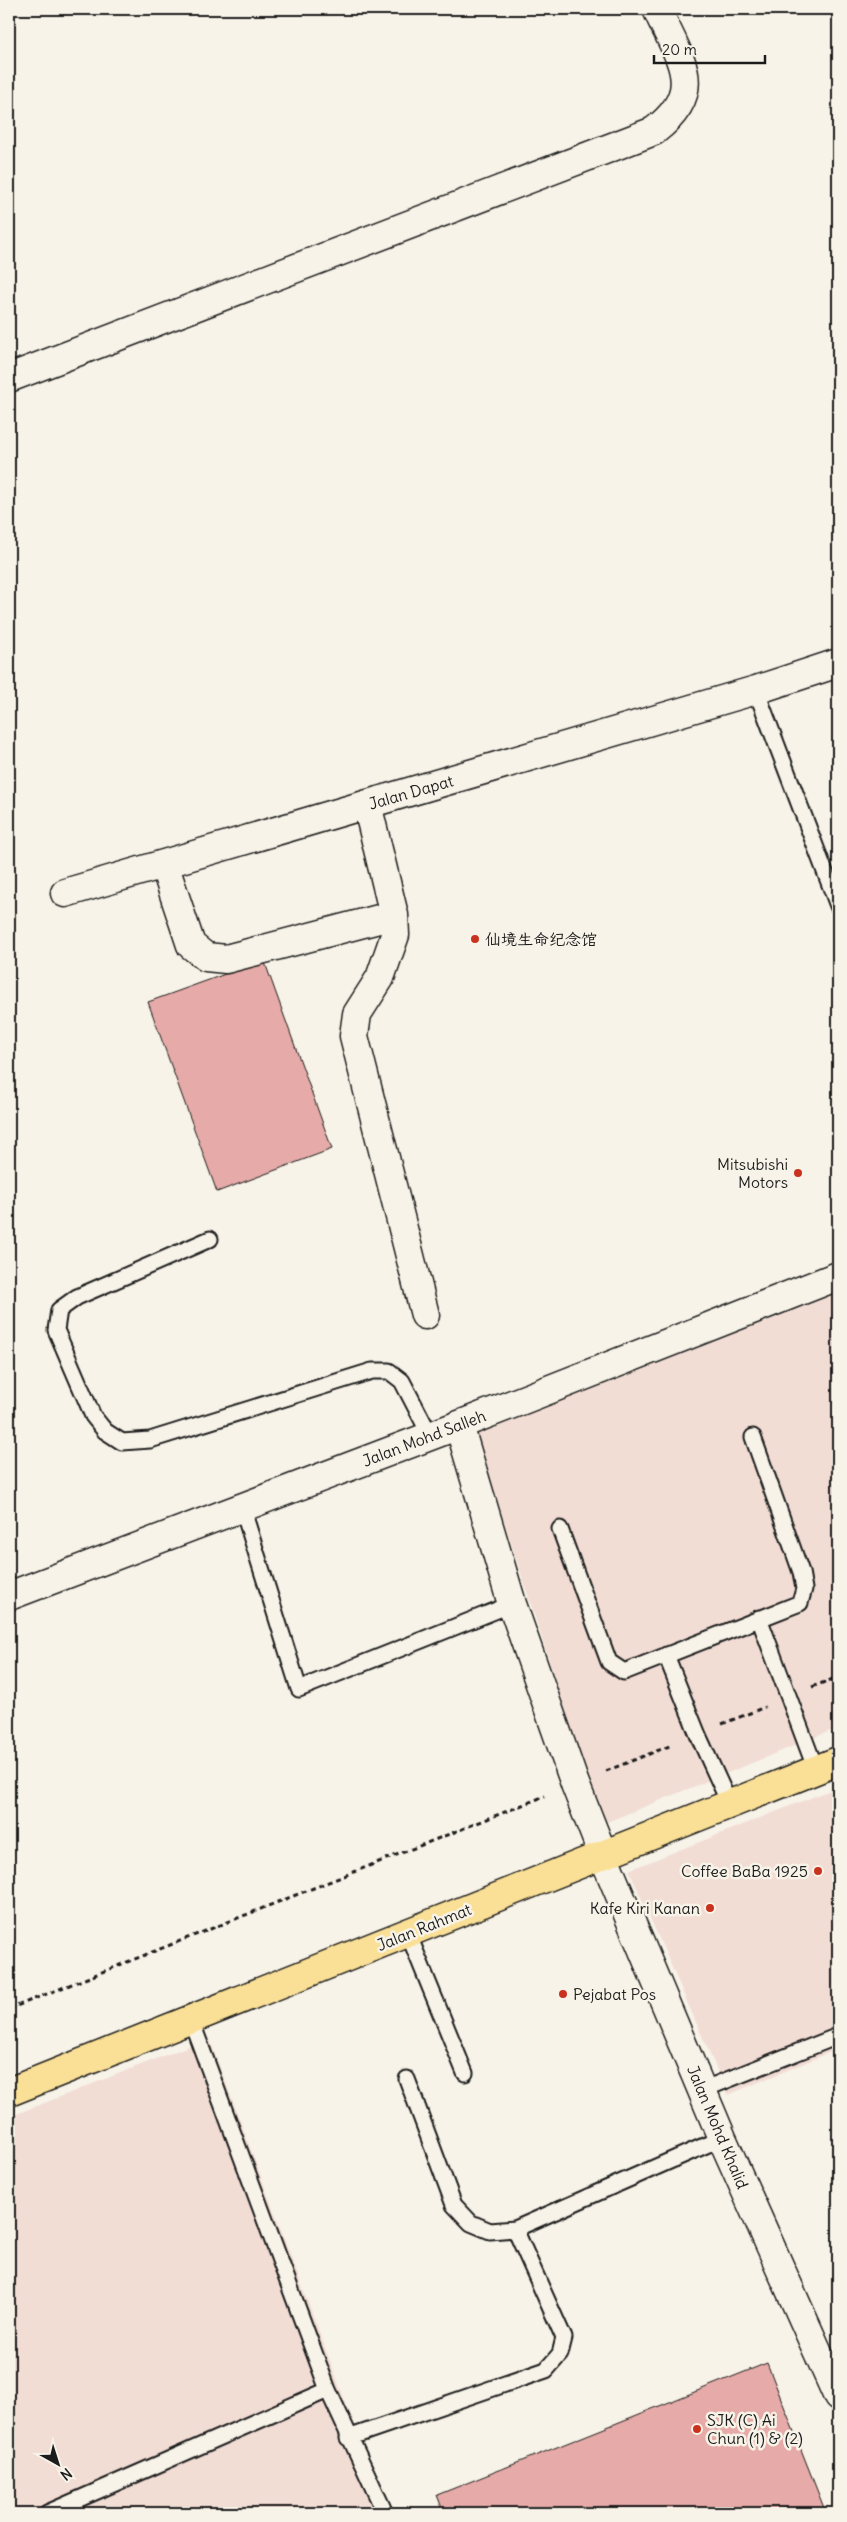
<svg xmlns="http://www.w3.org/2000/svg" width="847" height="2522" viewBox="0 0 847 2522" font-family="Delius,'LXGW WenKai TC',sans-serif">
<rect width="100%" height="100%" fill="#f7f3e8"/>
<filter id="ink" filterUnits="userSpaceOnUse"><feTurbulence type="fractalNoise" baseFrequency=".02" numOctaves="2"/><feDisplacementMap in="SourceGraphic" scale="10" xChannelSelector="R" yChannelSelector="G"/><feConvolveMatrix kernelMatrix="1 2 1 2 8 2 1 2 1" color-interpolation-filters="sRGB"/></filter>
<g filter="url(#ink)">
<path fill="#f2ddd5" d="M 838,1293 L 838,1728 L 602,1824 L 476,1435 Z
M 838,1787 L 838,2049 L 728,2095 L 629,1870 Z
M 209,2038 L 360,2441 L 393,2513 L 9,2513 L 9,2117 Z"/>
<path fill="#e6aba8" stroke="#1c1c1c" d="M 264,960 L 332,1149 L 217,1192 L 148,1002 Z
M 767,2363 L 826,2513 L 444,2513 L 437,2495 Z"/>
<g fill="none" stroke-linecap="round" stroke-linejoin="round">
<g stroke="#1c1c1c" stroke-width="19">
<path id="lane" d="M 756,690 L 838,906
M 210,1239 L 77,1297 L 59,1310 L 56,1330 L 93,1416 L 105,1431 L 122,1442 L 150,1440 L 372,1371 L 389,1371 L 402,1381 L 430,1435
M 242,1507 L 299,1689 L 512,1604
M 560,1529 L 609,1662 L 624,1672 L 800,1603 L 804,1589 L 801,1572 L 753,1437
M 759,1618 L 816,1770
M 666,1655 L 698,1735 L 730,1805
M 408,1933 L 465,2073
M 191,2020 L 328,2390 L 385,2513
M 407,2079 L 454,2205 L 471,2223 L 490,2231 L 515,2229 L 722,2138
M 702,2090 L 838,2036
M 348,2438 L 546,2370 L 560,2354 L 564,2338 L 515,2229
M 47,2513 L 328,2390"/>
</g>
<g stroke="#1c1c1c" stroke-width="31">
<path id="street" d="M 9,378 L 654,131 C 708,90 679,59 657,9
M 367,804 L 394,915 L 395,935 L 380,978 L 357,1014 L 354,1036 L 425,1315
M 164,864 L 191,945 L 206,957 L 226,959 L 394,915
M 65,893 L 756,690 L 838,663
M 459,1425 L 512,1604 L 575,1784 L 603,1855
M 9,1596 L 459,1425 L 838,1276"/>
</g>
<g stroke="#1c1c1c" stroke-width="31">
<path id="secondary" d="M 603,1855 L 722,2138 L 838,2397"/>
</g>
<g stroke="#1c1c1c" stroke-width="31">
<path id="primary" d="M 9,2092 L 838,1761"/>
</g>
<path stroke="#1c1c1c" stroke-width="3" stroke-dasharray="5 4" stroke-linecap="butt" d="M 812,1687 L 838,1677
M 722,1724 L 765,1707
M 606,1771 L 672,1745
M 9,2009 L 545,1796"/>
<use href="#lane" stroke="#f7f3e8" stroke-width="15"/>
<use href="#street" stroke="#f7f3e8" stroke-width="28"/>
<use href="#secondary" stroke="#f7f3e8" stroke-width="28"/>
<use href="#primary" stroke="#fadf96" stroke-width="28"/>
</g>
</g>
<g fill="#c8321e" stroke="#f7f3e8" stroke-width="2">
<circle cx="475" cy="939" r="5"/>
<circle cx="798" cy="1173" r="5"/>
<circle cx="818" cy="1871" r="5"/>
<circle cx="710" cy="1908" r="5"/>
<circle cx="563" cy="1994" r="5"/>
<circle cx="697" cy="2429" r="5"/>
</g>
<g text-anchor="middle" stroke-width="5" stroke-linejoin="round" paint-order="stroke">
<g font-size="16" fill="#1c1c1c" stroke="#f7f3e8">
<text transform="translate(411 792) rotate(-16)" y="6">Jalan Dapat</text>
<text transform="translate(424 1438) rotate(-21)" y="6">Jalan Mohd Salleh</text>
<text transform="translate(424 1927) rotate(-22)" y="6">Jalan Rahmat</text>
<text transform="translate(718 2127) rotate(67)" y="6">Jalan Mohd Khalid</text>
</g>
<g font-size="16" fill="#1c1c1c" stroke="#f7f3e8" text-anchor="start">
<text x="485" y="945">仙境生命纪念馆</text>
<text x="788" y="1170" text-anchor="end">Mitsubishi<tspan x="788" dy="18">Motors</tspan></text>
<text x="808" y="1877" text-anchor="end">Coffee BaBa 1925</text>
<text x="700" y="1914" text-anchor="end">Kafe Kiri Kanan</text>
<text x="573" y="2000">Pejabat Pos</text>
<text x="707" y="2426">SJK (C) Ai<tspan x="707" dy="18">Chun (1) &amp; (2)</tspan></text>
</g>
</g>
<rect width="847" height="2522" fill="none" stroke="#f7f3e8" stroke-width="30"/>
<rect x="15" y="15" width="817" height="2492" fill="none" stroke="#1c1c1c" stroke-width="2" filter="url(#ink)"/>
<g transform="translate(58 2464) rotate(141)" stroke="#f7f3e8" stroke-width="4" paint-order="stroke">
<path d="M0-4L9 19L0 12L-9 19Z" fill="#1c1c1c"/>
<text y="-8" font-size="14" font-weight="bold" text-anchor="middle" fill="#1c1c1c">N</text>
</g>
<path d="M654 55v8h111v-8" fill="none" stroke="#1c1c1c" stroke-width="2.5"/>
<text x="662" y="55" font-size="15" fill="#1c1c1c" stroke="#f7f3e8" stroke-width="4" paint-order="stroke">20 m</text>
</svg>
